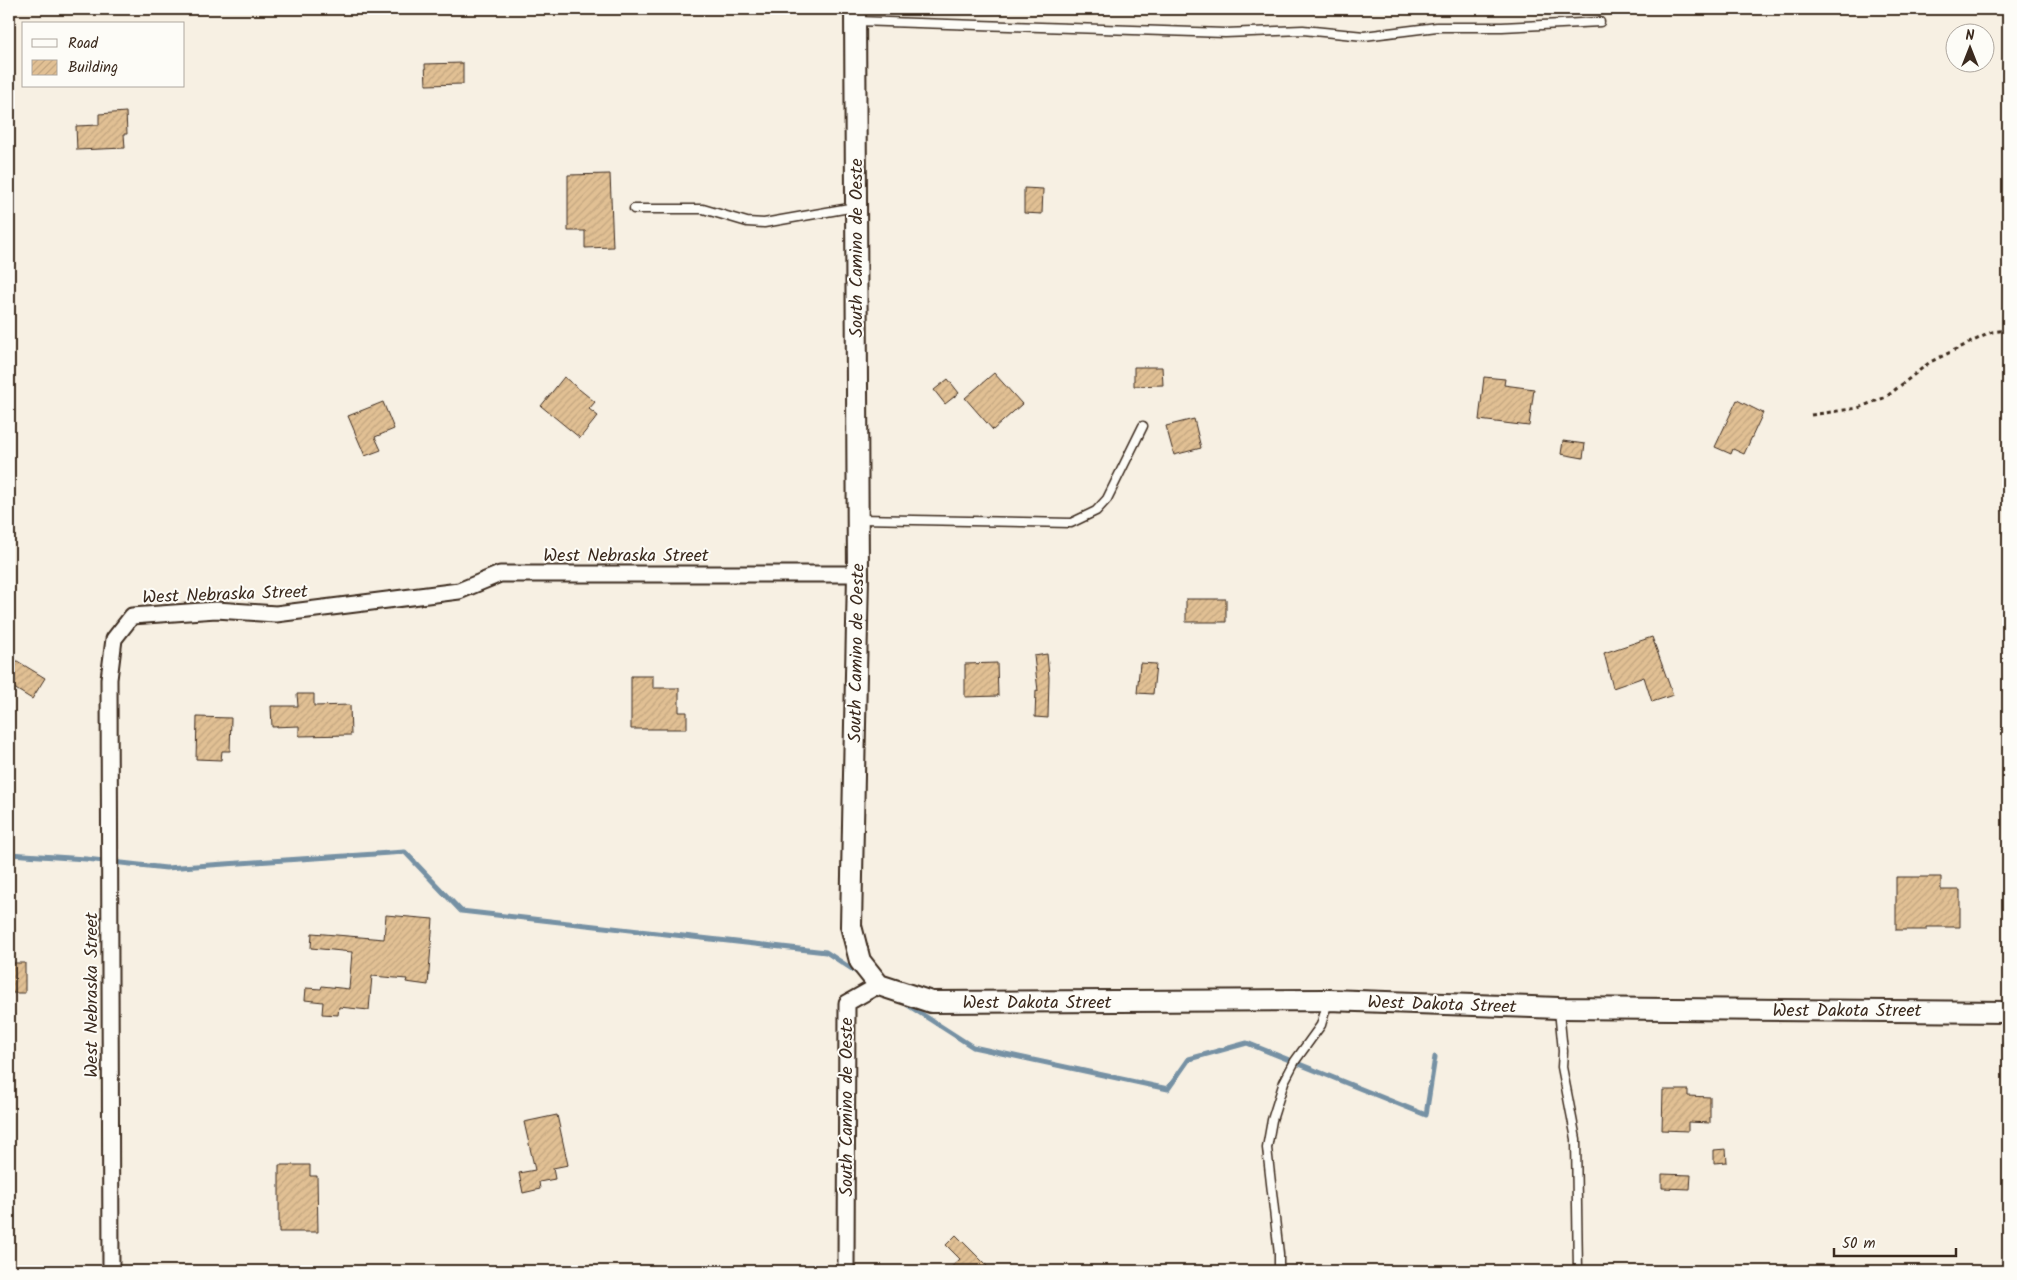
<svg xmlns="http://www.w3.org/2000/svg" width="2017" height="1280" viewBox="0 0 2017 1280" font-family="Kalam,sans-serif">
<defs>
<pattern id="building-hatch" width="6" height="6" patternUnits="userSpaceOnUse" patternTransform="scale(1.25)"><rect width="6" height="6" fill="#e1c094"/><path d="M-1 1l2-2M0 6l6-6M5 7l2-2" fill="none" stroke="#c2a57f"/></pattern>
</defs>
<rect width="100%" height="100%" fill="#f7f0e3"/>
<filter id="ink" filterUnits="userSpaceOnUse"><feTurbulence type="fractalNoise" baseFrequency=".02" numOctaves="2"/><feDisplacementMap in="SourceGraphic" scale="10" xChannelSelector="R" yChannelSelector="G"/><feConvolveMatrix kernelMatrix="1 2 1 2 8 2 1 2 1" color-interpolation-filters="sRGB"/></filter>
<g filter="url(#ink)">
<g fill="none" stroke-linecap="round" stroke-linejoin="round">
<path stroke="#7691a4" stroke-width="5" d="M 9,854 L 86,859 L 166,868 L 405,852 L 461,911 L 826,952 L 858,973
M 903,1002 L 973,1047 L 1168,1089 L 1189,1059 L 1247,1043 L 1426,1115 L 1435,1057"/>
</g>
<path fill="url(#building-hatch)" stroke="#3b2a1e" d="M 463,63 L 463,84 L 426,85 L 425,64 Z
M 126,112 L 127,134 L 124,134 L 125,148 L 77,150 L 76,126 L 99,125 L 99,114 Z
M 610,174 L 613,247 L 585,248 L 585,231 L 568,231 L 568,175 Z
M 1024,188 L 1043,189 L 1042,214 L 1024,213 Z
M 1134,367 L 1162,367 L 1163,385 L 1134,386 Z
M 994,373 L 1022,404 L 993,430 L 965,398 Z
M 564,377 L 595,402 L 589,409 L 598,416 L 580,438 L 541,406 Z
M 1484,377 L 1505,379 L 1504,385 L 1534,389 L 1529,426 L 1479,420 Z
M 948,379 L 959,393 L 945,404 L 934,390 Z
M 1737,400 L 1763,413 L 1744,454 L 1733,449 L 1731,454 L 1715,447 Z
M 383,402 L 394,429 L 375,437 L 381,450 L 365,456 L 348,416 Z
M 1194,419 L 1201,448 L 1174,455 L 1166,426 Z
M 1563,441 L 1585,444 L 1583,458 L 1561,454 Z
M 1186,599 L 1226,599 L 1226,622 L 1186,622 Z
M 1652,637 L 1673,695 L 1652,702 L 1644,677 L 1613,688 L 1604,653 Z
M 1047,654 L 1049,677 L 1048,718 L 1035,717 L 1036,690 L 1038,691 L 1034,656 Z
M 9,656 L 45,678 L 32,699 L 9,685 Z
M 997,663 L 998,696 L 965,697 L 965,664 Z
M 1140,663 L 1156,664 L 1153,694 L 1137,693 Z
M 631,676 L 653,676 L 653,688 L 679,688 L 679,712 L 687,712 L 687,729 L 631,729 Z
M 297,694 L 314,694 L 314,706 L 350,705 L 351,735 L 299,736 L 299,726 L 272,727 L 271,706 L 298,706 Z
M 197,717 L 231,718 L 230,751 L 222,751 L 221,760 L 196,759 Z
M 1896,877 L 1941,877 L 1941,890 L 1960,890 L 1960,927 L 1926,927 L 1926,930 L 1896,930 Z
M 386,915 L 433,919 L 428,985 L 406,982 L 407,979 L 372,976 L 369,1010 L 339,1007 L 338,1015 L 322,1014 L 323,1002 L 305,1000 L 306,988 L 321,989 L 322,986 L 349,989 L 352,952 L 311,948 L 312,933 L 384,939 Z
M 9,963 L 25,963 L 25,993 L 9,993 Z
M 1663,1090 L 1688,1090 L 1688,1096 L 1710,1097 L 1710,1123 L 1688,1122 L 1688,1131 L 1662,1130 Z
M 557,1115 L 568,1165 L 553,1168 L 555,1179 L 539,1182 L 540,1189 L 523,1193 L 519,1173 L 535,1170 L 524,1122 Z
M 1726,1149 L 1727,1162 L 1714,1163 L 1714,1150 Z
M 279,1165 L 310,1165 L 310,1176 L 317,1176 L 318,1232 L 279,1232 Z
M 1662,1174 L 1691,1175 L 1690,1189 L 1662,1188 Z
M 956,1235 L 992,1271 L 947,1271 L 960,1259 L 946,1245 Z"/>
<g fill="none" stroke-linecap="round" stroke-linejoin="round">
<g stroke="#3b2a1e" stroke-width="11">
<path id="service" d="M 857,21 L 1225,33 L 1303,30 L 1364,36 L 1437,27 L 1502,27 L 1600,22
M 634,209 L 703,209 L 747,222 L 764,223 L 855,207
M 859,519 L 1071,523 L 1096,511 L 1107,499 L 1143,426
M 1559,1010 L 1563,1051 L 1562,1067 L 1576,1139 L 1578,1271
M 1279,1271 L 1279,1254 L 1267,1148 L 1272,1120 L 1284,1082 L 1295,1061 L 1321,1025 L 1328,1001"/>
</g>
<g stroke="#3b2a1e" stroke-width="19">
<path id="minor" d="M 111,1271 L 109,679 L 114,639 L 132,616 L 216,610 L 276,614 L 459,591 L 500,574 L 858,574
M 846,1271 L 847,1003 L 879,985"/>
</g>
<g stroke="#3b2a1e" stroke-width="24">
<path id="tertiary" d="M 855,9 L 858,574 L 851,926 L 860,961 L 879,985 L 931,1002 L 1328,1000 L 1559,1008 L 2008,1012"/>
</g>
<path stroke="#3b2a1e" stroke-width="3" stroke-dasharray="4 4" stroke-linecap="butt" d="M 1811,415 L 1858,408 L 1886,397 L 1930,362 L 1992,332 L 2008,330"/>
<use href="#service" stroke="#fdfcf7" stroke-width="8"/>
<use href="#minor" stroke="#fdfcf7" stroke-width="15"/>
<use href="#tertiary" stroke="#fdfcf7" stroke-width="20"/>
</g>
</g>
<g text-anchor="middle" stroke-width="4" stroke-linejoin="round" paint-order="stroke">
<g font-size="18" fill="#3b2a1e" stroke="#fdfcf7">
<text transform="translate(856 248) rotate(-90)" y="6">South Camino de Oeste</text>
<text x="626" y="561">West Nebraska Street</text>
<text transform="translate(225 594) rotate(-2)" y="6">West Nebraska Street</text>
<text transform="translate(856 653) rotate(-89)" y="6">South Camino de Oeste</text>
<text transform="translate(91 995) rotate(-90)" y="6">West Nebraska Street</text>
<text x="1037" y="1008">West Dakota Street</text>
<text transform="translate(1442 1004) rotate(2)" y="6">West Dakota Street</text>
<text x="1847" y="1016">West Dakota Street</text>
<text transform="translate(846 1107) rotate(-90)" y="6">South Camino de Oeste</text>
</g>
</g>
<rect width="2017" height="1280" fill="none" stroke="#fdfcf7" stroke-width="30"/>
<rect x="15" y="15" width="1987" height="1250" fill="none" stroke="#3b2a1e" stroke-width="2" filter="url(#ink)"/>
<rect x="22" y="22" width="162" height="65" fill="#fdfcf7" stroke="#afa8a0"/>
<rect x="32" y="39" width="25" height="8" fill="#fdfcf7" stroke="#afa8a0"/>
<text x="68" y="48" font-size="15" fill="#3b2a1e">Road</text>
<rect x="32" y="60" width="25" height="15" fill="url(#building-hatch)" stroke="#afa8a0"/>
<text x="68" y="72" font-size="15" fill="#3b2a1e">Building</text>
<g transform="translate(1970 48)"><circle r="24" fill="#fdfcf7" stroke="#afa8a0"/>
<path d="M0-4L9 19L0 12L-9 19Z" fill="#3b2a1e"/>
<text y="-8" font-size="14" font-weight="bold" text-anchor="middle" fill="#3b2a1e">N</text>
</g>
<path d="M1834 1248v8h122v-8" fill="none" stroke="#3b2a1e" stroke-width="2.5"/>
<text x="1842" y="1248" font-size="15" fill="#3b2a1e" stroke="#fdfcf7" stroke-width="4" paint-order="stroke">50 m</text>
</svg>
